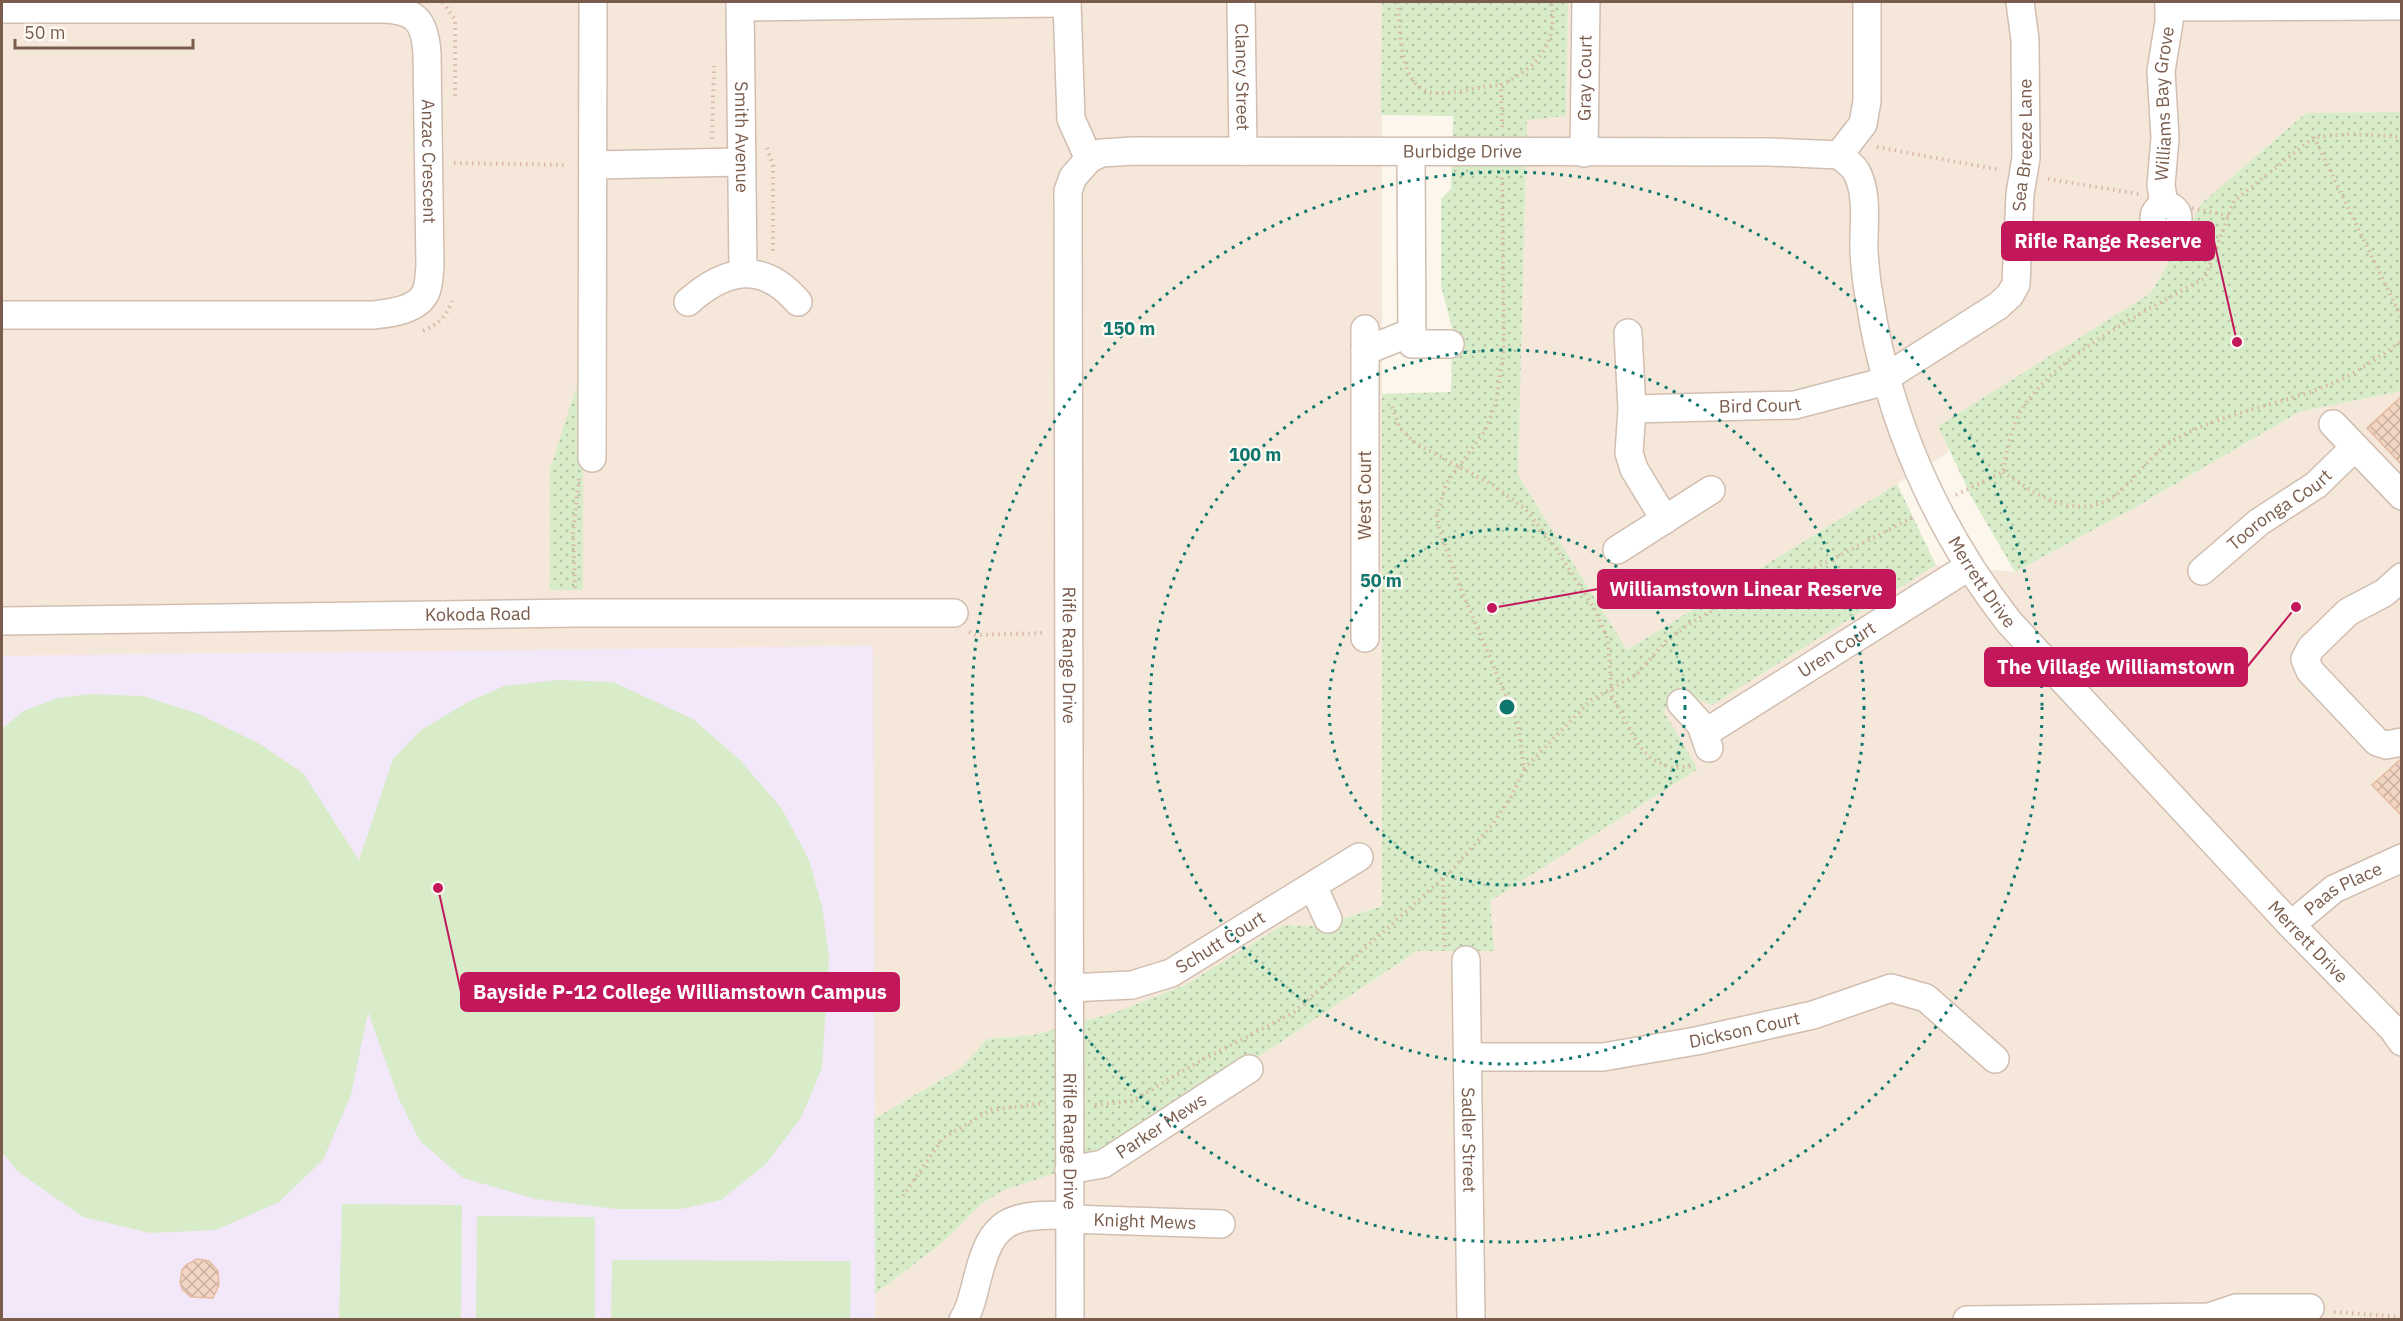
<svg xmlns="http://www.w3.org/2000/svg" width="2403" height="1321" viewBox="0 0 2403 1321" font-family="'IBM Plex Sans',sans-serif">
<defs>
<pattern id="park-dots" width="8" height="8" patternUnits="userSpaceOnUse" patternTransform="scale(1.5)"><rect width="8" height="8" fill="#d8ecc9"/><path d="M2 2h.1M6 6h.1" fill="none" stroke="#b4c2a5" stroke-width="1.8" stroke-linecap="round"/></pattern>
<pattern id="building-cross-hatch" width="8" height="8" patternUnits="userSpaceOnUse" patternTransform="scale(1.5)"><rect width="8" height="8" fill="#f3d5c3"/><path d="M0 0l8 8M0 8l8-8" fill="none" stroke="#cab0a1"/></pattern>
</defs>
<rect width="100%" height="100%" fill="#fdf6ec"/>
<path fill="#f5e8da" d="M 2,2 L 1382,2 L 1382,906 L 1320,926 L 1283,925 L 1185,985 L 1114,1013 L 1033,1035 L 987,1039 L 961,1068 L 874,1119 L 872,646 L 2,656 Z
M 1568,2 L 2401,2 L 2401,112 L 2306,113 L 2202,203 L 2151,293 L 1939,426 L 1949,452 L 1627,650 L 1518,475 L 1527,119 L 1566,116 Z
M 2401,391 L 2401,1319 L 875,1320 L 875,1294 L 942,1243 L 980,1204 L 1003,1190 L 1113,1154 L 1417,951 L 1493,951 L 1490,901 L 1698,769 L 1662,710 L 1688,694 L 1712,705 L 1936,565 L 2015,572 L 2136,507 L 2299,412 Z"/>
<path fill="#f3e8fa" d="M 873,646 L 875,1319 L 2,1319 L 2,656 Z"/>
<path fill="url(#park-dots)" d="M 1382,2 L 1568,2 L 1566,116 L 1527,120 L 1518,475 L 1627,650 L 1897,484 L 1936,565 L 1712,705 L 1688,695 L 1663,710 L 1698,769 L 1490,901 L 1494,951 L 1417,951 L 1113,1154 L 1004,1190 L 981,1204 L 942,1243 L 875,1294 L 874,1119 L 961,1068 L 987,1039 L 1033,1035 L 1114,1013 L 1185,985 L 1283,925 L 1320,926 L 1382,906 L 1382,394 L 1451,392 L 1452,328 L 1441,286 L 1441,199 L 1451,189 L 1453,116 L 1381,115 Z
M 2401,112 L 2401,391 L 2299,412 L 2136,507 L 2015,572 L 1972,498 L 1938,426 L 2151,293 L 2202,203 L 2306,113 Z
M 583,366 L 583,590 L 550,590 L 550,469 Z"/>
<path fill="#d8ecc9" d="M 559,680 L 613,682 L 693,719 L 741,761 L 782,809 L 809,860 L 822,906 L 829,957 L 822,1068 L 801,1118 L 765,1165 L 721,1200 L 681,1209 L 616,1209 L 536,1199 L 463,1178 L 420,1141 L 399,1099 L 368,1012 L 351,1095 L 323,1160 L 279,1202 L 216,1230 L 150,1233 L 83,1217 L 17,1171 L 2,1152 L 2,729 L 23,711 L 58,698 L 89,694 L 143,696 L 199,714 L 260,744 L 303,773 L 359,860 L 393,759 L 421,730 L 468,702 L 504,686 Z
M 342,1204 L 462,1205 L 461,1319 L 339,1319 Z
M 477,1216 L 595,1217 L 595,1319 L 476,1319 Z
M 612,1260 L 851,1261 L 850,1319 L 611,1319 Z"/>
<path fill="url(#building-cross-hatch)" stroke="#e6bba3" stroke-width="1.5" d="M 2402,396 L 2402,465 L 2367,428 Z
M 2402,758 L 2402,816 L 2372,785 Z
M 197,1259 L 209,1261 L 218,1271 L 219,1285 L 213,1298 L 191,1297 L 182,1289 L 180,1282 L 182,1270 L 186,1265 Z"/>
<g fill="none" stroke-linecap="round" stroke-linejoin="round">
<g stroke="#d1beb0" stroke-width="30">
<g id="minor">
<path id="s1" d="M 740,2 L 743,272"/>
<path id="s2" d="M 1067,2 L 1071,119 L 1089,159 L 1073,177 L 1068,191 L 1070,1320"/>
<path id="s3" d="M 1241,2 L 1243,151"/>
<path id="s4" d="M 1867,2 L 1867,101 L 1863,124 L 1839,155 C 1845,160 1852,165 1856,171 C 1869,193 1863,228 1864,252 C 1865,269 1867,286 1870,302 C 1888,419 1936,528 2009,622 L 2291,925 L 2392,1028 L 2402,1042"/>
<path d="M 740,7 L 1067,3"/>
<path d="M 2169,7 L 2402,6"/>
<path id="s5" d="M 2,9 L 382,9 C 415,10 425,20 427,54 L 430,267 C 429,274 429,285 426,292 C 418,310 391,313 374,315 L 2,315"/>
<path d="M 1411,153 L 1412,344 L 1450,344"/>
<path id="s6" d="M 1584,153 L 1586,2"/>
<path id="s7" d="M 1089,159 L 1101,153 L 1134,151 L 1770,152 L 1839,155"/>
<path d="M 593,165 L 741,162"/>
<path id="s8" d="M 2164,205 L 2161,185 L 2165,138 L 2161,71 L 2169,22 L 2169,2"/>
<circle cx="2166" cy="218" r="12"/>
<path d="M 688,302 C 725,269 762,260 798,302"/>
<path d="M 1365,329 L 1365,638"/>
<path d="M 1628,333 L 1632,409 L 1629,453 L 1634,469 L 1665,520"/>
<path d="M 1365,351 L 1412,332"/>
<path id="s9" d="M 1885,378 L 1998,306 L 2010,295 L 2016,284 L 2020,194 L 2026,158 L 2025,40 L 2020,2"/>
<path id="s10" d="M 1632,409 L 1795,405 L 1886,381"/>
<path d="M 2333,424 L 2402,496"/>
<path d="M 592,458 L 593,2"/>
<path d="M 1617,550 L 1711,490"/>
<path id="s11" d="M 2202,571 L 2259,522 L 2316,485 L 2355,447"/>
<path d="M 2402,577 L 2384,593 L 2348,612 L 2311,648 L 2305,659 L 2310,671 L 2377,742 L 2386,745 L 2402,742"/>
<path id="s12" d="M 2,621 L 577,613 L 954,613"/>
<path d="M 1681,703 L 1701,725 L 1709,748"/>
<path id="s13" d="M 1705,733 L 1968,567"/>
<path d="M 1313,886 L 1328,919"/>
<path id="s14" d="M 2291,925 L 2334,889 L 2402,858"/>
<path id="s15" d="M 1466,960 L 1471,1320"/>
<path id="s16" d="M 1069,988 L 1132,985 L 1171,973 L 1359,857"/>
<path id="s17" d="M 1467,1057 L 1603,1057 L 1696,1041 L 1813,1015 L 1891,988 L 1926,998 L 1995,1059"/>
<path id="s18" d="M 1069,1170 L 1103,1164 L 1249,1069"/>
<path id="s19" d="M 1070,1219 L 1221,1224"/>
<path d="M 963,1320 C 971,1308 973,1294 977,1280 C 992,1218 1009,1215 1069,1215"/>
<path d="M 1967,1320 L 2209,1317 L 2236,1308 L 2310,1308"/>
</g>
</g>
<path stroke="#d9b8a5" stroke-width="4" stroke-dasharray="1.5 4.5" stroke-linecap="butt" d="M 443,2 L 455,20 L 455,96
M 1398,2 C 1400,27 1398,92 1436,93 C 1458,94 1479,86 1501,85
M 1502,127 L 1501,85 C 1537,68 1559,43 1551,2
M 2314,137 L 2402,319
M 712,139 L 714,66
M 1877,147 L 2000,170
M 767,148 L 773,165 L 773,253
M 454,163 L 568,165
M 2048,179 L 2139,194
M 2186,207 L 2229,216
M 423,331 C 438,324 446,317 452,301
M 1392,407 L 1400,428 L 1415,443 L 1493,485 L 1525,509 L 1553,544 L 1595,610 L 1608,640 L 1612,696 L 1639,746 L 1650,757 L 1664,765 L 1673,768 L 1692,766
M 2003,472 C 2026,488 2060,511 2090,506 C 2128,500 2142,458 2174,440 C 2226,410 2286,405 2340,380 C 2362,370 2382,354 2402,341
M 1956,495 L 2003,472 C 2007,451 2011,429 2021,411 C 2052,357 2151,308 2205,278 L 2234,201 L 2314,137 L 2350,134 L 2402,137
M 575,588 L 573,533 L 579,479
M 969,632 L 976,635 L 1044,633
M 1524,769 L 1591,700 L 1636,675 L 1669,638 L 1699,618 L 1741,594 L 1784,581 L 1825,563 L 1915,516
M 1443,879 L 1445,947
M 1095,1105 L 1132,1101 L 1200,1061 L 1293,1013 L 1451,871 L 1492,825 L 1511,797 L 1524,770 L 1518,724 L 1458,582 L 1439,528 L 1437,516 L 1446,484 L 1485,431 L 1496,403 L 1504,349 L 1502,176
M 903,1196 L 943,1138 L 991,1110 L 1045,1103
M 2334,1312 L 2402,1317"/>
<use href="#minor" stroke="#fff" stroke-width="27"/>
</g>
<g fill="none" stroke="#0f766e" stroke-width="3" stroke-dasharray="3 6">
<circle cx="1507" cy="707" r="178"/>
<circle cx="1507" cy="707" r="357"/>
<circle cx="1507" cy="707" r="535"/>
</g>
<g text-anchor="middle" stroke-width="4.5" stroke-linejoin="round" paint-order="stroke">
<g font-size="18" fill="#7a5c4d" stroke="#fffaf3">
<text dy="6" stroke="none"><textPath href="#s3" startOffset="75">Clancy Street</textPath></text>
<text dy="6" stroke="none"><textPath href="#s6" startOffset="75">Gray Court</textPath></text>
<text dy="6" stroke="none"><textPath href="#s8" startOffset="102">Williams Bay Grove</textPath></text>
<text dy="6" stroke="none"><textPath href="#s1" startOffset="135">Smith Avenue</textPath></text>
<text dy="6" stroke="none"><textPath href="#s9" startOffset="302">Sea Breeze Lane</textPath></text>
<text dy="6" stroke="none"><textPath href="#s7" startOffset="375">Burbidge Drive</textPath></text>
<text dy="6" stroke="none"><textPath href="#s5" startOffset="561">Anzac Crescent</textPath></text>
<text dy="6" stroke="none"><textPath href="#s10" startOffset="128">Bird Court</textPath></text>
<text transform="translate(1365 495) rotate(-90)" y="6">West Court</text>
<text dy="6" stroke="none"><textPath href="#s11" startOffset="99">Tooronga Court</textPath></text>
<text dy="6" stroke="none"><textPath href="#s4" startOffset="622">Merrett Drive</textPath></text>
<text dy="6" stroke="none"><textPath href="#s12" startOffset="476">Kokoda Road</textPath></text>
<text dy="6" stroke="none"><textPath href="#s13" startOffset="156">Uren Court</textPath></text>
<text dy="6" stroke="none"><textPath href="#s2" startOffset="664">Rifle Range Drive</textPath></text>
<text dy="6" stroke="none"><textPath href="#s14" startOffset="64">Paas Place</textPath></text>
<text dy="6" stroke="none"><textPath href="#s4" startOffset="1108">Merrett Drive</textPath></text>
<text dy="6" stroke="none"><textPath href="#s16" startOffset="162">Schutt Court</textPath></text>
<text dy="6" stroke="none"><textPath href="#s17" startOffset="280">Dickson Court</textPath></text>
<text dy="6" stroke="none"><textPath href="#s18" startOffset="104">Parker Mews</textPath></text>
<text dy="6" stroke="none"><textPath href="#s15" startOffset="180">Sadler Street</textPath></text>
<text dy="6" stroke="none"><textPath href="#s2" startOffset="1150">Rifle Range Drive</textPath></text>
<text dy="6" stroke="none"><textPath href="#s19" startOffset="75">Knight Mews</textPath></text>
</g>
</g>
<circle cx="1507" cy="707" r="9" fill="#0f766e" stroke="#fffaf3" stroke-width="3"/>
<g font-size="18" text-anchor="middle" font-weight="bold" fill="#0f766e" stroke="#fffaf3" stroke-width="4.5" stroke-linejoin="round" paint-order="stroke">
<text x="1129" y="335">150 m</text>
<text x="1255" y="461">100 m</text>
<text x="1381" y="587">50 m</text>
</g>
<path fill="none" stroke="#c2185b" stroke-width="2" d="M2237 342L2214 241M1492 608L1598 589M2296 607L2247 667M438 888L461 992"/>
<g fill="#c2185b" stroke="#fffaf3" stroke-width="2">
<circle cx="2237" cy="342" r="6"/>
<circle cx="1492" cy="608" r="6"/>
<circle cx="2296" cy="607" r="6"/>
<circle cx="438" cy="888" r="6"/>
</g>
<g fill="#c2185b" stroke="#c2185b" stroke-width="2">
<rect x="2002" y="222" width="212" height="38" rx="6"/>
<rect x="1598" y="570" width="297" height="38" rx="6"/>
<rect x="1985" y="648" width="262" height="38" rx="6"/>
<rect x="461" y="973" width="438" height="38" rx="6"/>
</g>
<g font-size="20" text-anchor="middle" font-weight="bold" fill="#fff">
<text x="2108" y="248">Rifle Range Reserve</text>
<text x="1746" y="596">Williamstown Linear Reserve</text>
<text x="2116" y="674">The Village Williamstown</text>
<text x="680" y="999">Bayside P-12 College Williamstown Campus</text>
</g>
<rect width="2403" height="1321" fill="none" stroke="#7a5c4d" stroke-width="6"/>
<path d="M15 39v9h178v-9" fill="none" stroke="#7a5c4d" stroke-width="3"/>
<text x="24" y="39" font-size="18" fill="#7a5c4d" stroke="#fffaf3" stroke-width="4.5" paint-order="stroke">50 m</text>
</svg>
